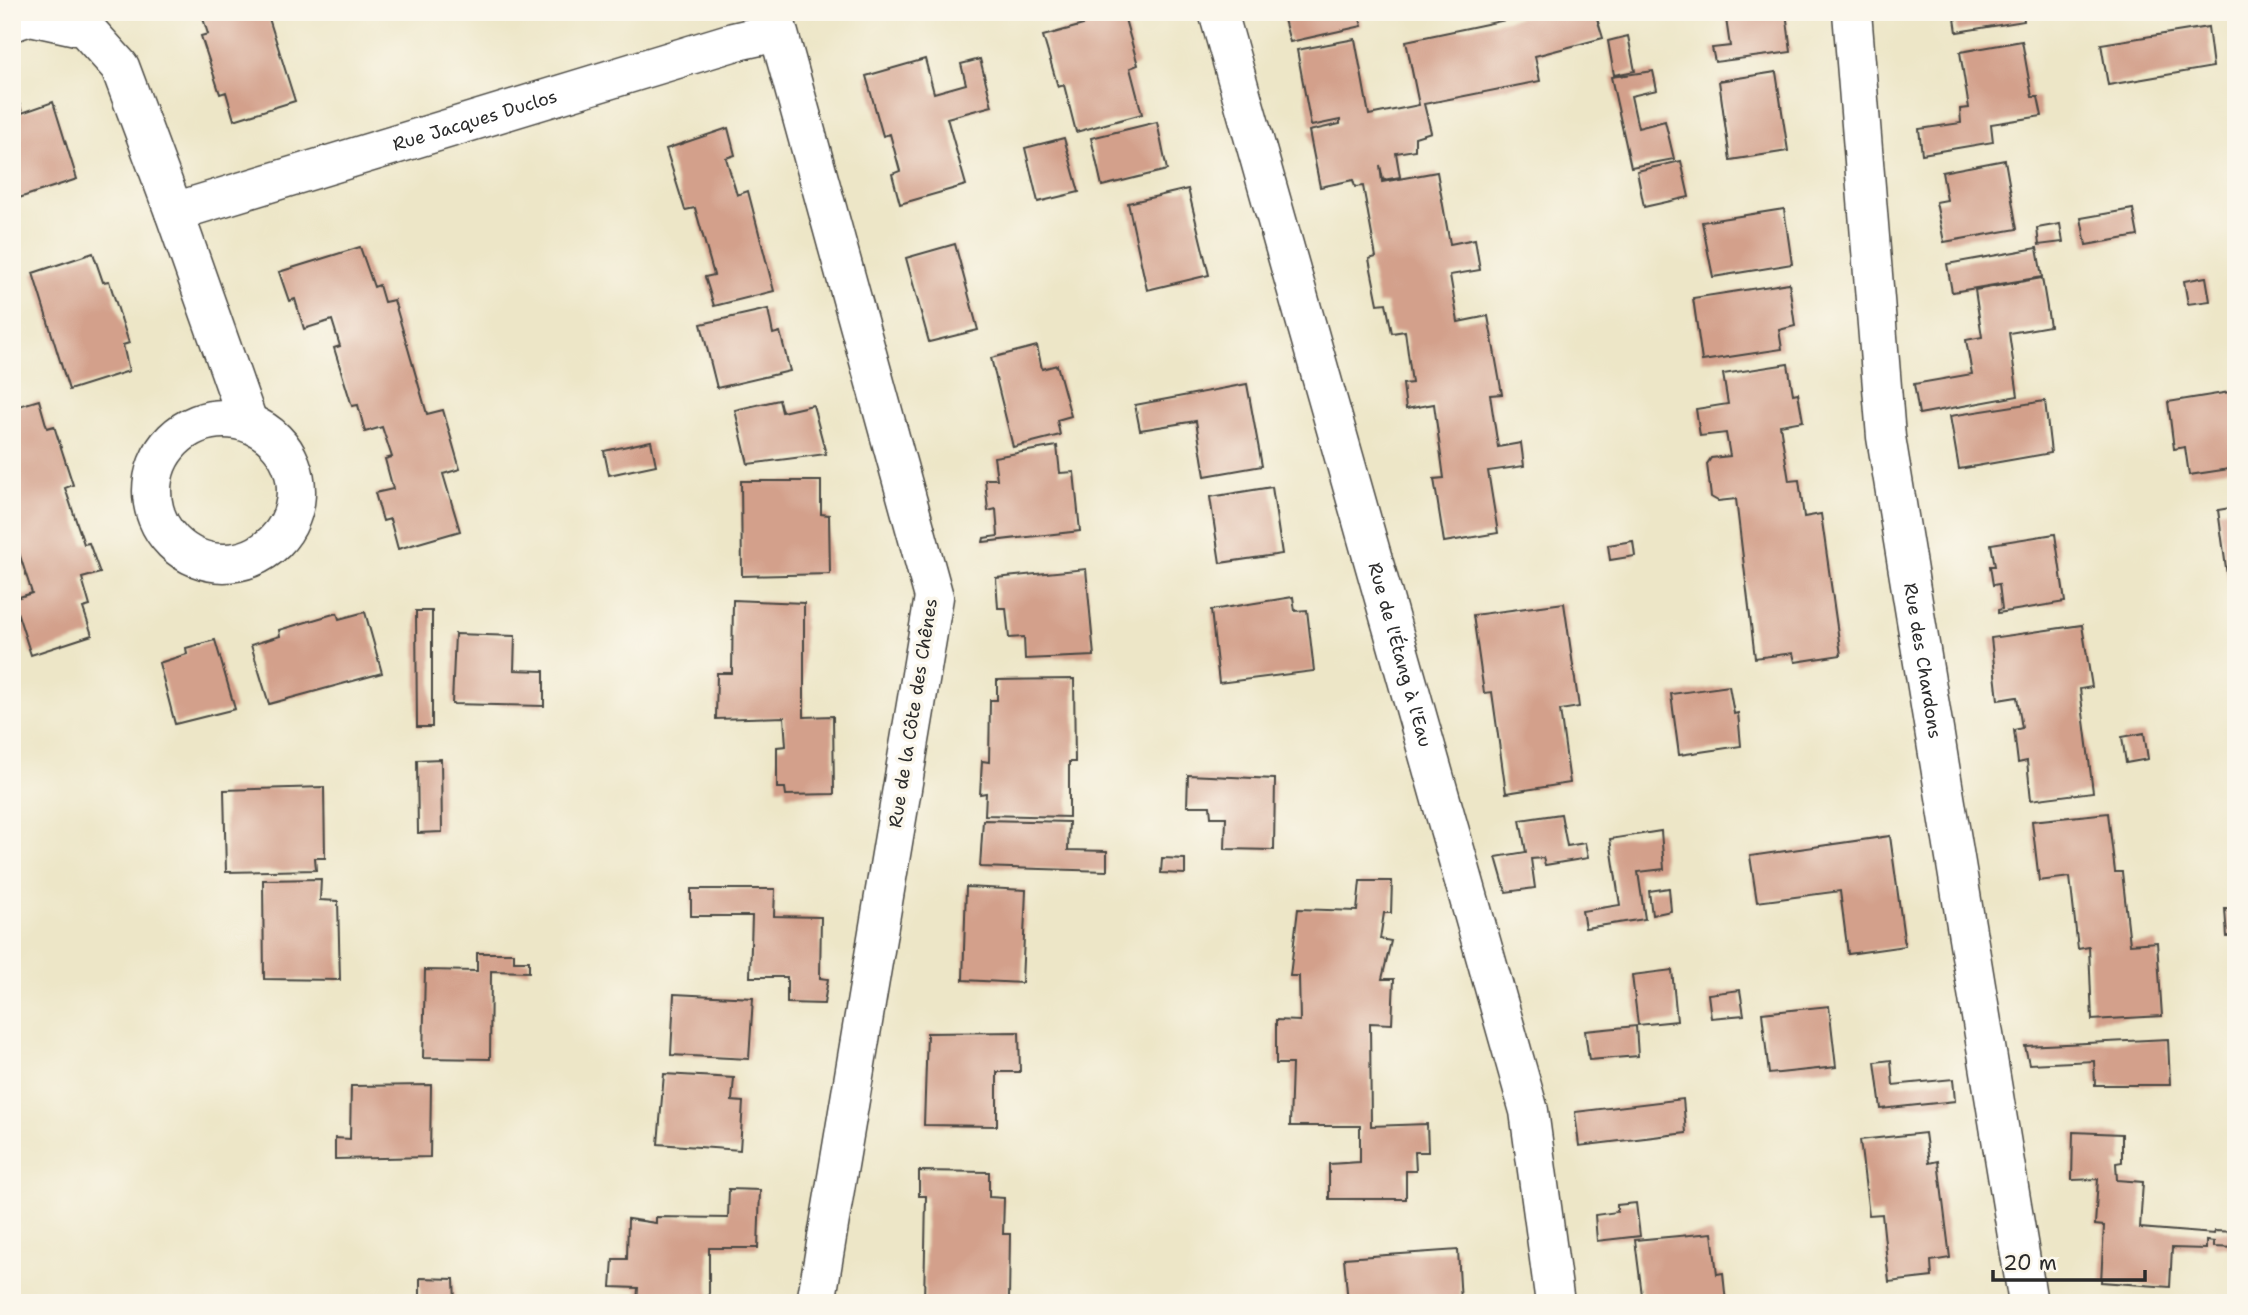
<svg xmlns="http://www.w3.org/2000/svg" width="2248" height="1315" viewBox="0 0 2248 1315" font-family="'Shantell Sans',sans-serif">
<rect width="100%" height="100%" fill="#fbf7ec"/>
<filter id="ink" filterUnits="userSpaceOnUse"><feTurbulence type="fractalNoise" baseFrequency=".0143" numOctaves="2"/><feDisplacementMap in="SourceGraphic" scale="14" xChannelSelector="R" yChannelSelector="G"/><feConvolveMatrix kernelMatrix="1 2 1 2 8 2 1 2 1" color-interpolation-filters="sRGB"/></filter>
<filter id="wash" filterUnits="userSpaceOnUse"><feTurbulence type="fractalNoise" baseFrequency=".00686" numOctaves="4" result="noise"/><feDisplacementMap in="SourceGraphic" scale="28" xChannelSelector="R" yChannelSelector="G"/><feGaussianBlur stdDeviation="1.57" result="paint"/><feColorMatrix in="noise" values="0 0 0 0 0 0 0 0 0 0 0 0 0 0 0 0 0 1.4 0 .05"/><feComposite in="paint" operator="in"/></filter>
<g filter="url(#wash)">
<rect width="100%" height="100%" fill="#ede6c7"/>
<g id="blocks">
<path fill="#d3a08b" d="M 201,12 L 267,12 L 295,101 L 234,120 L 226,92 L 220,94 L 201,36 L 208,34 Z
M 1087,12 L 1123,12 L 1138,65 L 1130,68 L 1142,114 L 1076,132 L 1064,85 L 1058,87 L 1043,36 L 1083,25 L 1080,15 Z
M 1282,12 L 1358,12 L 1362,26 L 1290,42 Z
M 1544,12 L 1595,12 L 1603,38 L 1535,56 L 1540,81 L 1424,104 L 1431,132 L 1415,137 L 1415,150 L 1396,153 L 1400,177 L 1383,180 L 1380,165 L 1382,182 L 1437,172 L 1450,244 L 1475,239 L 1480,270 L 1450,275 L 1458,322 L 1488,316 L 1502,394 L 1490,395 L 1498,447 L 1521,443 L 1524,466 L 1488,471 L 1498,533 L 1444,542 L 1434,479 L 1444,478 L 1434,404 L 1406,409 L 1403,384 L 1412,383 L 1405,331 L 1392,333 L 1386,303 L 1378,304 L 1369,259 L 1376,257 L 1363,186 L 1355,187 L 1353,180 L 1320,187 L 1309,131 L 1340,124 L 1340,120 L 1311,126 L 1297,50 L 1355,39 L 1369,115 L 1419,105 L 1406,41 Z
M 1725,12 L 1786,12 L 1791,52 L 1715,62 L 1712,48 L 1730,46 Z
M 1954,12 L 2023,12 L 2024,21 L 1957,32 Z
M 2208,27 L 2213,67 L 2108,85 L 2101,44 Z
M 1628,36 L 1635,71 L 1614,75 L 1608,41 Z
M 2022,41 L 2032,97 L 2038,97 L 2042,116 L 1991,124 L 1993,142 L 1922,154 L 1919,129 L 1961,123 L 1960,109 L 1969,108 L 1960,52 Z
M 925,59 L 934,93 L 966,84 L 961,64 L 980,59 L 992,106 L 947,118 L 966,185 L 900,204 L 892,174 L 900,171 L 890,134 L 883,136 L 866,76 Z
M 1653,71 L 1657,90 L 1631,96 L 1638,128 L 1665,121 L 1674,159 L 1631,167 L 1611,77 Z
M 1776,72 L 1788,151 L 1730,160 L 1719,81 Z
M 53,102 L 77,179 L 19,198 L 12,181 L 12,108 L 20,105 L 22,113 Z
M 1157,122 L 1167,170 L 1102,186 L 1091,138 Z
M 728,128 L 735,155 L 726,158 L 737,195 L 748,191 L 774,291 L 714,306 L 705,277 L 714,275 L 695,208 L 685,210 L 666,149 Z
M 1064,138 L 1079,192 L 1038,202 L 1025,148 Z
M 2005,160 L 2017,229 L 1944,242 L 1936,202 L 1947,200 L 1942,172 Z
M 1681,161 L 1689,197 L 1644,207 L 1637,171 Z
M 1188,189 L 1209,275 L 1147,290 L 1128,203 Z
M 1784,209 L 1792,264 L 1713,277 L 1702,222 Z
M 2133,209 L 2138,236 L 2086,245 L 2081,218 Z
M 2060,224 L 2063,242 L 2039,245 L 2037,228 Z
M 955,244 L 978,330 L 929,342 L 906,258 Z
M 360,247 L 374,287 L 379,285 L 384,302 L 394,300 L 427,414 L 443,410 L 460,469 L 443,474 L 460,531 L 398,549 L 390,519 L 383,521 L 375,493 L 393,489 L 385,459 L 392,457 L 382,427 L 365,432 L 358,405 L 352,406 L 334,348 L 340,346 L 332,320 L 304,329 L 295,299 L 289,301 L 279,272 Z
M 2037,248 L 2042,277 L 1952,292 L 1947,264 Z
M 93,253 L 103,282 L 109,281 L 118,309 L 129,343 L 123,345 L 129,371 L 69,390 L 33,273 Z
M 2206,277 L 2210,301 L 2188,304 L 2184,281 Z
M 2042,278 L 2050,326 L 2009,333 L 2018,396 L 1919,414 L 1914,384 L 1972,374 L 1966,340 L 1982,337 L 1975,290 Z
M 1789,283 L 1795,326 L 1779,330 L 1782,349 L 1702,361 L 1693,298 Z
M 768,309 L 773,334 L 780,332 L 790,371 L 717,388 L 701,324 Z
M 1037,346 L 1042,369 L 1057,365 L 1071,416 L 1057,420 L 1060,435 L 1013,447 L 991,358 Z
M 1788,364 L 1793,394 L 1798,393 L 1803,421 L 1780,425 L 1789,481 L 1799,480 L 1804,517 L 1821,514 L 1841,655 L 1795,662 L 1793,653 L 1755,658 L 1736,499 L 1718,501 L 1711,497 L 1707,464 L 1711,458 L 1730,456 L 1726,433 L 1700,436 L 1696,409 L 1728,404 L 1723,374 Z
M 1247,384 L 1262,466 L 1205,476 L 1196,421 L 1140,430 L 1135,405 Z
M 2236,391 L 2236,468 L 2189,475 L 2185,447 L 2174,449 L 2168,402 Z
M 39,400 L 47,428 L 54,426 L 73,485 L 65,488 L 84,544 L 89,543 L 100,573 L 82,578 L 90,606 L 83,608 L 92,635 L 31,655 L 13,599 L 32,593 L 12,531 L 12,408 Z
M 779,400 L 782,412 L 813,405 L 826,454 L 748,464 L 735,410 Z
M 2045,401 L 2051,453 L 1959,469 L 1950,416 Z
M 651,441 L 656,465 L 609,475 L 604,451 Z
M 1057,446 L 1060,473 L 1074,472 L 1080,531 L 983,542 L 984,538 L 998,536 L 996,509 L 988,511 L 985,479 L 997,479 L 994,457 Z
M 741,481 L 821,481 L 821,514 L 829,515 L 830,574 L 742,576 Z
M 1272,487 L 1282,554 L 1220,563 L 1210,497 Z
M 2236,507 L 2236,603 L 2231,604 L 2218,510 Z
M 2055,534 L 2065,602 L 1998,613 L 1998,610 L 2002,609 L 1999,584 L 1993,585 L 1990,566 L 1995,566 L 1991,544 Z
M 1633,541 L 1635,556 L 1610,560 L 1608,545 Z
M 1086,569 L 1094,656 L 1025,659 L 1024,637 L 1009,638 L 1006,608 L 998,608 L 996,578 Z
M 1293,597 L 1295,611 L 1307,610 L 1314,671 L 1219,683 L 1211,610 Z
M 733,600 L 804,603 L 804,717 L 833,716 L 834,794 L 786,795 L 785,788 L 777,788 L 777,747 L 786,746 L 784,717 L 716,719 L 717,673 L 732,673 Z
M 1564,603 L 1579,707 L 1560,710 L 1570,783 L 1506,793 L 1492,692 L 1484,693 L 1473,615 Z
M 416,611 L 432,611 L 432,727 L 417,727 Z
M 365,612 L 382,673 L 269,704 L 251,645 L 280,636 L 279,630 L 337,613 L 339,619 Z
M 2082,625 L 2092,687 L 2080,689 L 2093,792 L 2031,800 L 2027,761 L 2018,763 L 2014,730 L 2022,728 L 2017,697 L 1998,700 L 1991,638 Z
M 455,634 L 515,636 L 514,670 L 544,671 L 544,706 L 452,704 Z
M 215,640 L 235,709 L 175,724 L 159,663 L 187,654 L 186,648 Z
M 1074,679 L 1075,762 L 1069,762 L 1069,817 L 985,815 L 986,793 L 980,794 L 982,761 L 989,762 L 990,700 L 997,700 L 997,680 Z
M 1729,686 L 1734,714 L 1738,713 L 1741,746 L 1679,755 L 1671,694 Z
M 2144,733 L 2148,759 L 2126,763 L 2122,737 Z
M 441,759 L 442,832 L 418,833 L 417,760 Z
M 1188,775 L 1275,779 L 1274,850 L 1225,849 L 1226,817 L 1211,817 L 1210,806 L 1187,806 Z
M 324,787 L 325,858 L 315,858 L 316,870 L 226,872 L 224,790 Z
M 2108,813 L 2115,872 L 2122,872 L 2130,944 L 2157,942 L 2162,1016 L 2092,1020 L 2089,947 L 2078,949 L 2070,877 L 2039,881 L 2032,821 Z
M 1561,814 L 1567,846 L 1585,843 L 1588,858 L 1545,865 L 1543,858 L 1531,859 L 1535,888 L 1506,892 L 1496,857 L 1526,852 L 1520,820 Z
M 983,820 L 1069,822 L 1068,850 L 1107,851 L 1107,871 L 980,867 Z
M 1661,831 L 1664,869 L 1638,872 L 1645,919 L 1585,928 L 1582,911 L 1620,905 L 1610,839 Z
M 1890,836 L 1905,946 L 1848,954 L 1840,891 L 1757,902 L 1750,856 Z
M 1162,858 L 1185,859 L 1185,874 L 1161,873 Z
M 321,879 L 320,900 L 338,901 L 340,980 L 264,979 L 263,880 Z
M 1360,881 L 1392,881 L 1391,913 L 1384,913 L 1380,939 L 1391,941 L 1382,979 L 1394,979 L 1392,1024 L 1370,1023 L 1371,1126 L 1427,1124 L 1428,1152 L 1415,1152 L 1416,1171 L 1406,1171 L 1406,1199 L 1329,1199 L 1329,1164 L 1360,1162 L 1360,1126 L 1290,1126 L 1292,1064 L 1276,1064 L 1276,1020 L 1300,1021 L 1299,976 L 1290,976 L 1298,909 L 1357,911 Z
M 966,887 L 1026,890 L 1022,983 L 963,980 Z
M 1669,888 L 1671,911 L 1652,915 L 1649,891 Z
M 691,889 L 775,889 L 774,916 L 821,917 L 820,978 L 828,979 L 824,1004 L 787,1003 L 787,977 L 750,977 L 752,916 L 691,916 Z
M 2225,909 L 2236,909 L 2236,936 L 2227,937 Z
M 477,953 L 514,953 L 514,961 L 529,961 L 529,972 L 491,971 L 490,1059 L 423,1058 L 425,970 L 477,971 Z
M 1672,970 L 1677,1021 L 1638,1025 L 1632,975 Z
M 1740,990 L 1744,1015 L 1711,1018 L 1708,994 Z
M 674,994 L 753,998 L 749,1059 L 671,1055 Z
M 1829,1006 L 1836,1067 L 1769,1074 L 1762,1013 Z
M 1636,1026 L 1638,1056 L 1589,1060 L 1585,1031 Z
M 1019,1032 L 1020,1072 L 997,1072 L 997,1126 L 924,1125 L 927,1033 Z
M 2168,1039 L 2170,1085 L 2095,1085 L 2094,1061 L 2029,1064 L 2025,1046 Z
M 1891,1060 L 1893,1085 L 1953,1079 L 1955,1101 L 1881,1109 L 1875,1062 Z
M 664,1074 L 734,1078 L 732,1101 L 743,1102 L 740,1150 L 658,1144 Z
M 431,1085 L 430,1157 L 335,1159 L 335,1138 L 350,1139 L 351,1086 Z
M 1683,1099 L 1686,1133 L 1579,1146 L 1575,1112 Z
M 2073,1132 L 2122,1134 L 2122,1162 L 2116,1163 L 2117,1180 L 2143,1182 L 2140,1228 L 2214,1234 L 2215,1231 L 2236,1232 L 2236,1248 L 2214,1247 L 2214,1242 L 2206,1241 L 2206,1249 L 2172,1248 L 2170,1287 L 2101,1282 L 2104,1226 L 2095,1225 L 2098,1179 L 2072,1180 Z
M 1925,1133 L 1929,1163 L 1938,1161 L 1950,1258 L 1931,1261 L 1932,1277 L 1889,1282 L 1882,1214 L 1869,1215 L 1860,1140 Z
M 919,1171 L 989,1172 L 989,1197 L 1004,1198 L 1003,1234 L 1010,1234 L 1009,1300 L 924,1303 L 926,1196 L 919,1196 Z
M 729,1189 L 760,1190 L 758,1248 L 709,1248 L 709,1303 L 637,1303 L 638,1288 L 611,1287 L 613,1259 L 627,1259 L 628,1219 L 656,1223 L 656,1217 L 728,1218 Z
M 1636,1203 L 1640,1236 L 1597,1241 L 1595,1215 L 1617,1212 L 1617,1205 Z
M 1712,1233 L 1717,1274 L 1723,1273 L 1726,1303 L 1643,1303 L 1635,1240 Z
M 1458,1250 L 1461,1303 L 1348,1303 L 1344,1258 Z
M 420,1278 L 454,1279 L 455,1303 L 420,1303 Z"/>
</g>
</g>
<g filter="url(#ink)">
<use href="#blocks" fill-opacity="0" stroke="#484742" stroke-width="2"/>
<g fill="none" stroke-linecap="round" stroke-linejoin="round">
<g stroke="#484742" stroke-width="41">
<g id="minor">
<path d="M 773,12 L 934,597 L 816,1303"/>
<path id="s1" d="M 1218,12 L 1529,1111 L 1555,1303"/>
<path id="s2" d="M 1852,12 L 1886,437 L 2028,1303"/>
<path id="s3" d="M 12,22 L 30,16 L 85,28 L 120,67 L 174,212 L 733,42 L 778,32"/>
<path d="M 174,212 L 248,422"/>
<circle cx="224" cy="491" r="72"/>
</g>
</g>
<use href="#minor" stroke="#fff" stroke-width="38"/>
</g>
</g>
<g text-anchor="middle" stroke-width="7" stroke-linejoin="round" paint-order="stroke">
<g font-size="18" fill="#2b2b2b" stroke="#fbf7ec">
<text dy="6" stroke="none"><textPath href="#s3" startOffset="597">Rue Jacques Duclos</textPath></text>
<text dy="6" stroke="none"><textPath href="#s1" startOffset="668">Rue de l'Étang à l'Eau</textPath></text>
<text dy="6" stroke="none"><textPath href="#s2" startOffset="653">Rue des Chardons</textPath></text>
<text transform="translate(913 713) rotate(-81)" y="6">Rue de la Côte des Chênes</text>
</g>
</g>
<rect width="2248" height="1315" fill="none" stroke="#fbf7ec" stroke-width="42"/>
<path d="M1993 1270v10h152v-10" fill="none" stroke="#2b2b2b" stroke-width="3.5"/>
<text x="2003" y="1270" font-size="21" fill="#2b2b2b" stroke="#fbf7ec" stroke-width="5" paint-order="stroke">20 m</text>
</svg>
